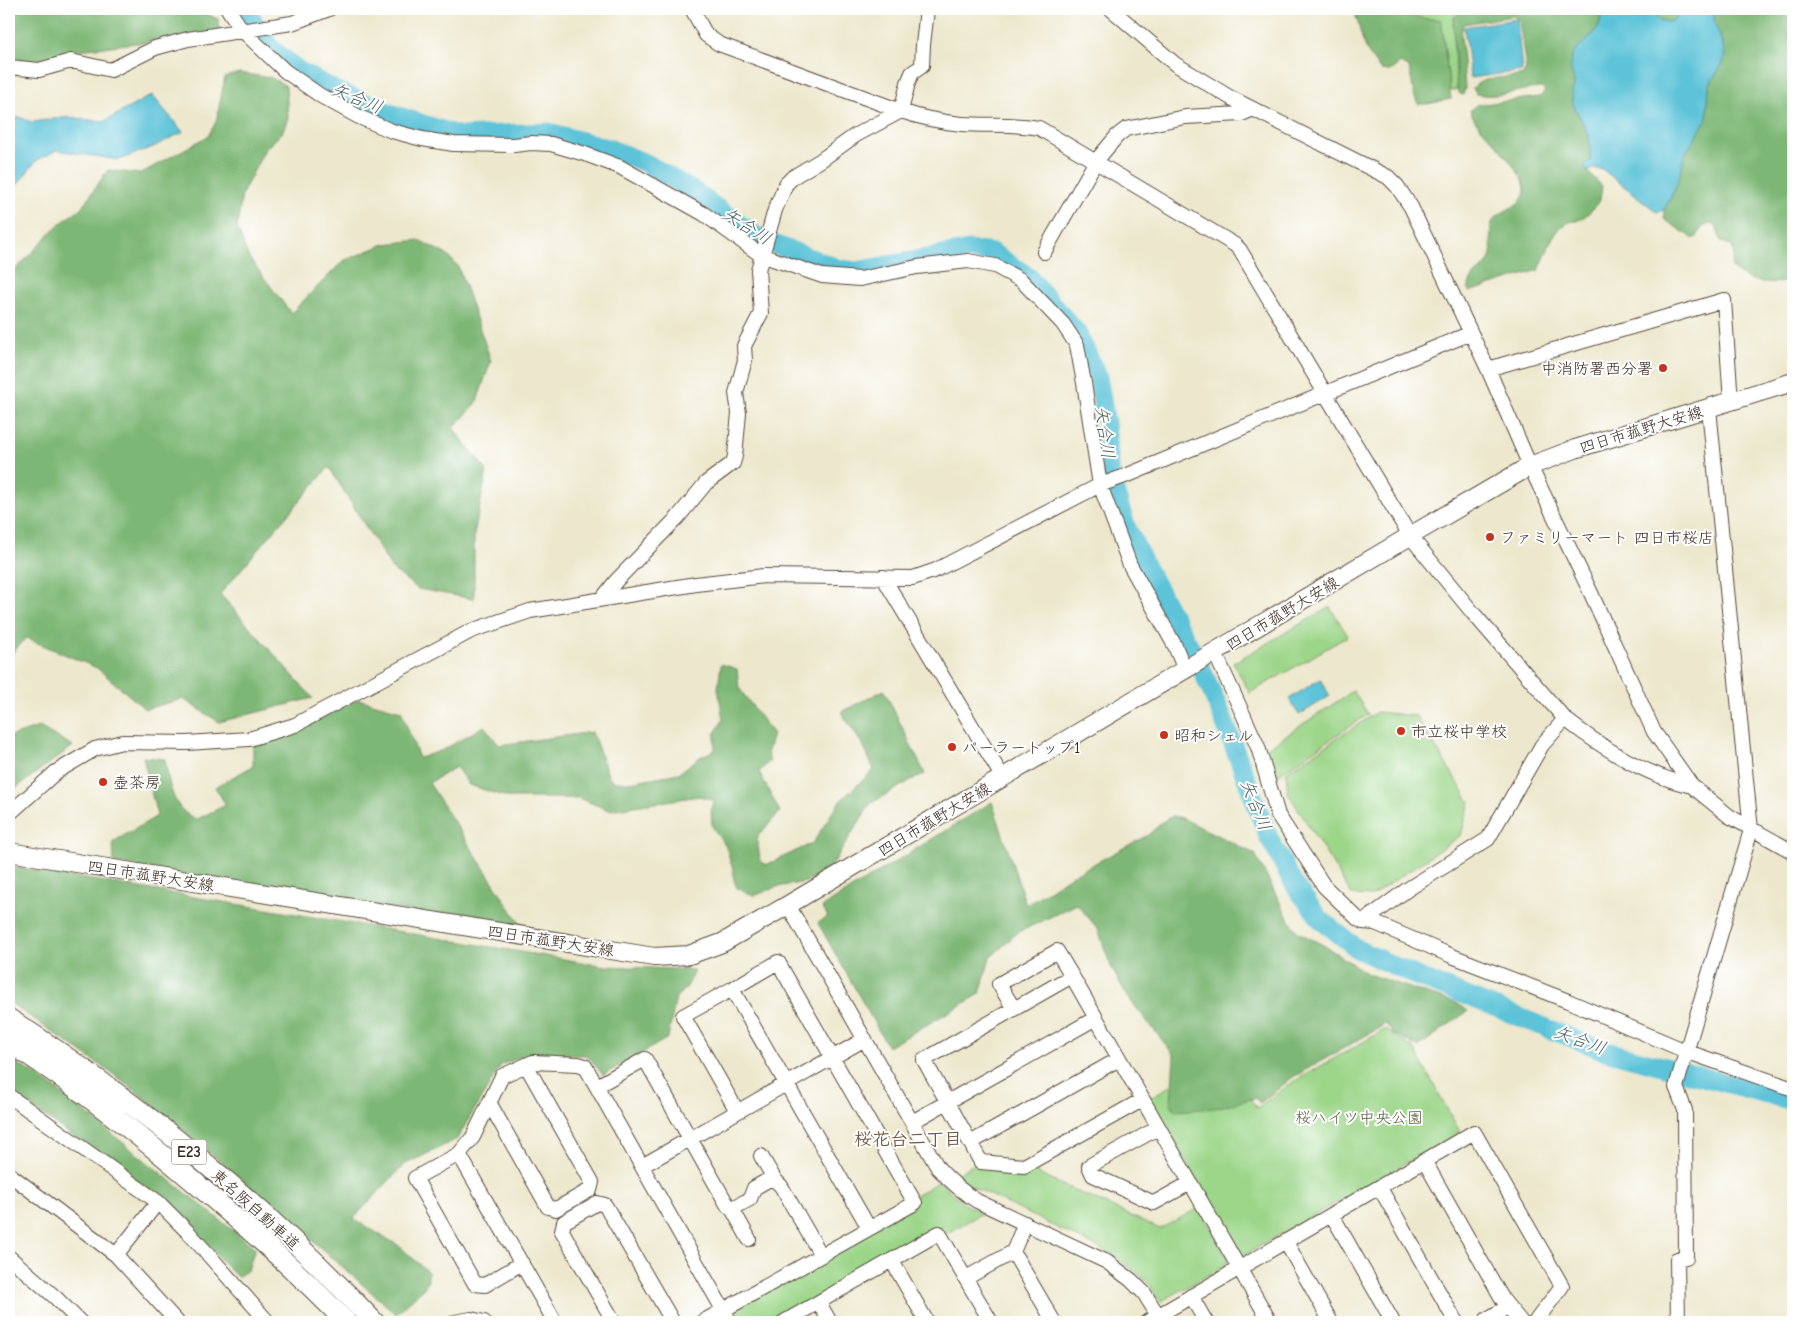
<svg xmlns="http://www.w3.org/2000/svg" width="1802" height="1331" viewBox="0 0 1802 1331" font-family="'Comic Neue','Klee One',sans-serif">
<rect width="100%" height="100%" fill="#fff"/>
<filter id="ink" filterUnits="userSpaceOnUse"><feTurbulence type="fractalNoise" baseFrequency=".02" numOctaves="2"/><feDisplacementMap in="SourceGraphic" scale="10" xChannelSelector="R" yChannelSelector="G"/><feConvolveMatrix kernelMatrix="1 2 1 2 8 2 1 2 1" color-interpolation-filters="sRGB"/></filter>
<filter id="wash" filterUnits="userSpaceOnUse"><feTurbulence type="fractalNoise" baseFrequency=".0096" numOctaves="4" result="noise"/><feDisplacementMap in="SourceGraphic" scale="20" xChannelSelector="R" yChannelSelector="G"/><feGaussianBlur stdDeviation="1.12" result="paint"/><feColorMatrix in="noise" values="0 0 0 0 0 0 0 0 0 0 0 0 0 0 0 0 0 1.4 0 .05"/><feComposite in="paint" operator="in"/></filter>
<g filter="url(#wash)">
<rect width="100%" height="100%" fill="#ede8cd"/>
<path fill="#9cd689" stroke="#6c8054" d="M 1412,9 L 1469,9 L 1461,13 L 1453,40 L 1457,89 L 1450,91 L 1441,20 C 1432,18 1422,20 1414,17 Z
M 1330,607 L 1348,636 L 1250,693 L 1233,663 Z
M 1353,691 L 1368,714 L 1276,776 L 1267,748 Z
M 1377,712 L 1416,716 L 1470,802 L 1461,835 L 1372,896 L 1352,895 L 1288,793 L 1286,772 Z
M 1386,1029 L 1414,1049 L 1460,1132 L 1243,1256 L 1147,1099 L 1184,1078 L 1231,1073 L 1257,1108 L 1293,1082 Z
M 976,1163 L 1027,1169 L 1160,1229 L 1199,1208 L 1228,1258 L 1225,1266 L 1162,1301 L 1159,1300 L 1150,1285 L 1135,1271 L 1111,1254 L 969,1185 L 957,1174 Z
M 939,1181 L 964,1204 L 982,1213 L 946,1234 L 941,1227 L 774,1322 L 738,1322 L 735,1316 L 736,1308 Z"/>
<path fill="#7db775" stroke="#5c704a" d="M 9,9 L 198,9 L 219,20 L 219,33 L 62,52 L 58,68 L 9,75 Z
M 1352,9 L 1412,9 L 1414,16 C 1422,20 1432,18 1441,20 L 1451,99 L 1428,104 L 1418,104 L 1414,95 L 1409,67 L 1400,63 L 1390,71 L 1380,70 C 1375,62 1368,54 1365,46 C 1360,36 1358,16 1352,9 Z
M 1469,9 L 1602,9 L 1599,27 L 1590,37 L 1571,71 L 1574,81 L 1577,113 L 1589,136 L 1591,161 L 1585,167 C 1589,175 1596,179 1602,186 L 1600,200 L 1597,205 L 1582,219 L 1569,222 L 1561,227 L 1553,237 L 1539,270 L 1469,292 C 1467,273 1484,273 1490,258 C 1494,247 1488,234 1492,223 C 1499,207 1530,208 1524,184 C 1523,179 1518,173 1515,168 C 1509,161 1504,153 1498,146 C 1488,134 1475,125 1470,110 L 1476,105 L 1540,97 L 1545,91 L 1542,88 C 1520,88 1499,99 1476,94 L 1473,88 C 1483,75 1507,79 1523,75 L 1526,69 L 1519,19 L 1513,16 L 1463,24 L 1461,34 L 1465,88 L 1463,95 L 1460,94 L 1457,89 L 1453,22 L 1454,17 Z
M 1651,9 L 1681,9 L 1675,19 L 1669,22 L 1660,21 Z
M 1715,9 L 1793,9 L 1793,282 C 1770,283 1749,285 1731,267 L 1734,255 L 1732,246 L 1721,241 L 1716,227 L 1711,224 L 1702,227 L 1696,238 L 1692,238 L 1664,219 L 1664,210 L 1675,189 L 1681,171 L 1684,156 L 1707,118 L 1709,85 L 1723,63 L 1723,43 L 1718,36 L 1714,20 Z
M 239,73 L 272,78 L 286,86 L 288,118 L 282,133 L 265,149 L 242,194 L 237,228 L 249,258 L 291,313 L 343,261 L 385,244 L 419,240 L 447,255 L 458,266 L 491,361 L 476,404 L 453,428 L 487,471 L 474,534 L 474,599 L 418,589 L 392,569 L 329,467 L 220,594 L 313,698 L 219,722 L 183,699 L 145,709 L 97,668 L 26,638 L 9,657 L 9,277 L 56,227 L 81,208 L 108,170 L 140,174 L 208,136 L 216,122 L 225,77 Z
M 721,664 L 737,669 L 739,688 L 773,734 L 767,754 L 770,761 L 759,772 L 780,812 L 757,837 L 760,860 L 766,865 L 813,843 L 839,802 L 874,770 L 864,747 L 841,712 L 884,690 L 925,774 L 911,780 L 870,804 L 831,867 L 806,882 L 776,887 L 754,896 L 737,888 L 734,880 L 733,870 L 726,847 L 712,826 L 711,808 L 714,800 L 699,796 L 609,810 L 578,798 L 510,798 L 469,785 L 456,767 L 429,783 L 524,930 L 114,863 L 113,842 L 157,816 L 143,757 L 165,759 C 169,781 171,811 197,819 L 226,805 L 215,787 L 253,766 L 253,746 L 323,717 L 358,699 L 401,711 L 419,758 L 443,750 L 484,726 L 499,745 L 592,732 L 609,777 L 615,782 L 630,782 L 679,773 L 700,757 L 715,750 L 715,733 L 723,720 L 718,688 Z
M 39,727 L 73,746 L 9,793 L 9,737 Z
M 992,802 L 1026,905 L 1069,877 L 1148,835 L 1166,819 L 1173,816 L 1182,818 L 1255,854 L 1288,918 L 1298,932 L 1325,946 L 1368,974 L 1455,1003 L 1468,1011 L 1418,1047 L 1393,1033 L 1386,1024 L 1293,1077 L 1260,1103 L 1255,1098 L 1215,1108 L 1176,1111 L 1171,1104 L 1174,1055 L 1127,996 L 1111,967 L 1098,929 L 1077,904 L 1017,933 L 990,958 L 980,994 L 888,1047 L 818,923 L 828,917 L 822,907 Z
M 9,866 L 605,966 L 695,970 L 687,987 L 676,997 L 668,1038 L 603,1075 L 587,1055 L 523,1056 L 501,1065 L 457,1139 L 404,1165 L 353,1219 L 398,1245 L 428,1272 L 428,1281 L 424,1288 L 396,1314 L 258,1193 L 123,1081 L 9,1002 Z
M 9,1059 L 43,1079 L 255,1248 L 248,1270 L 237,1277 L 161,1197 L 9,1092 Z"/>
<path fill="#5bc3d8" stroke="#4b767b" d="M 1602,9 L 1651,9 L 1660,21 L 1669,22 L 1675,19 L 1681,9 L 1715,9 L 1714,20 L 1725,52 L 1723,63 L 1709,85 L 1707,118 L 1684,156 L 1681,171 L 1675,189 L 1664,210 L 1657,212 L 1602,169 L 1593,169 L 1587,172 L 1584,166 L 1591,161 L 1589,136 L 1573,104 L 1572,91 C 1579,80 1566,69 1572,57 C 1577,46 1591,39 1598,28 C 1601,23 1601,15 1602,9 Z
M 1517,19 L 1522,71 L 1470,78 L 1464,27 Z
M 152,95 L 183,132 L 153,147 L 119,160 L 57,150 L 36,161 L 9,195 L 9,119 L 20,117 L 31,122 L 70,117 L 103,122 Z
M 1320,679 L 1330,696 L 1299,715 L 1289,699 Z"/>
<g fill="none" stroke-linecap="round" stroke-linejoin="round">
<path stroke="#5bc3d8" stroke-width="19" d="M 246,9 L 269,46 L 298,70 L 337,91 L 390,113 L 460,136 L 548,132 L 611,149 L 646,163 L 695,192 L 760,239 L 840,269 L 856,271 L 969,250 L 993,253 L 1029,277 L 1078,334 L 1098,377 L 1106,423 L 1111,478 L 1126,526 L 1144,563 L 1199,663 L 1220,711 L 1269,838 L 1295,886 L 1321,920 L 1359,950 L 1421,978 L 1602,1050 L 1793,1101"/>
</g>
</g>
<g filter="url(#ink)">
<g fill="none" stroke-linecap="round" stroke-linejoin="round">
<g stroke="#564638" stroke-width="16">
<path id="minor" d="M 228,9 L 242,30 L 285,71 L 321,96 L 359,117 L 392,131 L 422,139 L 454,144 L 514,145 L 531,143 L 551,144 L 585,154 L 620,167 L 704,214 L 761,255 L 822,276 L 860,279 L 917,267 L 968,261 L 995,266 L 1021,280 L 1063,324 L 1077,345 L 1084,383 L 1100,485 L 1130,565 L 1175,646 L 1185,670
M 692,9 L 706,35 L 719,44 L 901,111 C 921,118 941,122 962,124 C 988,126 1013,123 1039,128 L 1235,245 L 1240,250 L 1410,536 L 1473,613 L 1565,719 C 1601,747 1647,776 1692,786
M 1111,9 L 1175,64 L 1231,98 L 1388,177 L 1397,186 L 1411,207 L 1488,369 L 1530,466 L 1590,591 L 1654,732 L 1692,786 L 1729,816 L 1793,852
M 9,67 L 39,70 L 71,61 L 111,70 L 155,48 L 188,39 L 292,23 L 329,9
M 1044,252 L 1096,161 L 1117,136 L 1126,129 L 1185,117 L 1242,114 L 1253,109
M 1488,369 L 1724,300 L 1731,402
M 883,577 L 1003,778
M 602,599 L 616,581 L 678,517 L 706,483 L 733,463 L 735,456 L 739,413 L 736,393 L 745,360 L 744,346 L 761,313 L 758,270 L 775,210 L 786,184 L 793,177 L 821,160 L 856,135 L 901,111 L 908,83 L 912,73 L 922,66 L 923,45 L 927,9
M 1215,653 L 1258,747 L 1278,815 L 1324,886 L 1358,919 L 1363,922 L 1375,923 L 1452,956 L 1568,1001 L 1688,1052 L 1793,1089
M 9,814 L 56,772 L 95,749 L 122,742 L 187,743 L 249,739 L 295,725 L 471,631 L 530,611 L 696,584 L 764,576 L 913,578 L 936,570 L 1100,485 L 1128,475 L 1471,333
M 788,905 L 938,1168 C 950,1181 962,1192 977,1201 L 1107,1262 L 1131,1280 L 1144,1293 L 1162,1322
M 1363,922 L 1408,889 L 1488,839 L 1542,745 L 1565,719
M 1072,976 L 1096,1018
M 732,989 L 683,1016 L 737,1111
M 1014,1009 L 999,984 L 1057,951 L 1072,976 L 924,1060 L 981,1162 L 1024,1166 L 1142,1100
M 597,1086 L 645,1059 L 728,1206 L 735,1207 L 750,1199 L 754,1188 L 768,1180 L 775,1180 L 781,1186 L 821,1255
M 9,1096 L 158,1202 L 190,1234 L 268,1322
M 490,1104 L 548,1207 L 556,1209 L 590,1190 L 592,1182 L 526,1065
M 912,1122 L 1096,1018 L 1270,1322
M 1158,1128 L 1089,1166 L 1093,1175 L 1154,1203 L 1190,1183
M 970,1143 L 1119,1059
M 459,1154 L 415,1178 L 475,1284 L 485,1285 L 522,1263
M 761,1156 L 775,1180
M 1425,1162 L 1503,1300 L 1521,1322
M 642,1166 L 865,1039
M 9,1174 L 116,1255 L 177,1322
M 1380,1188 L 1456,1322
M 731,1207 L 749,1239
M 1332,1215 L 1393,1322
M 1025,1223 L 1013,1252 L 1054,1322
M 1286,1242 L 1331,1322
M 116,1255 L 158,1202
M 9,1257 L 55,1297 L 80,1322
M 892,1261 L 927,1322
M 966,1278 L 1013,1252
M 1191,1296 L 1206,1322
M 819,1303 L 830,1322
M 1487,1319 L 1501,1311
M 455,1322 L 471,1319 L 484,1322
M 555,1322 L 459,1154 L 473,1137 L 502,1076 L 533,1062 L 578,1064 L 585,1066 L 730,1322
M 614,1322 L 562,1231 L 564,1222 L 597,1203 L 605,1205 L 673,1322
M 702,1322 L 915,1203 L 778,962 L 732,989 L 869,1228
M 784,1322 L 939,1233 L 991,1322
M 1147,1322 L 1474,1132 L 1562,1286 L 1535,1322
M 1678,1322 L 1677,1259 L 1686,1257 L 1685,1110 L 1676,1087 L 1751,830 L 1709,409"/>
</g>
<g stroke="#564638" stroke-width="20">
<path id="major" d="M 9,852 L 654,957 L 689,955 L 722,943 L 788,905 L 1410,536 L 1530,466 L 1575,449 L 1793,382"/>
</g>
<g stroke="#564638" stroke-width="22">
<path id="highway" d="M 9,1019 C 140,1103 267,1208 374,1322
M 9,1042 C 84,1090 155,1147 222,1206 C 265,1243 307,1281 346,1322"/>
</g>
<use href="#minor" stroke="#fff" stroke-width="14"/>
<use href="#major" stroke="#fff" stroke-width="18"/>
<use href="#highway" stroke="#fff" stroke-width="20"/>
</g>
</g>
<g fill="#c8321e" stroke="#fff" stroke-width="2">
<circle cx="1663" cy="368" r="5"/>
<circle cx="1490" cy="537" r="5"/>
<circle cx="1401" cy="731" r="5"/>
<circle cx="1164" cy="735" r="5"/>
<circle cx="952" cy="747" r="5"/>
<circle cx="103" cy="782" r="5"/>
</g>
<g text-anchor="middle" stroke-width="4" stroke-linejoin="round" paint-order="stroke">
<rect fill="#fff" stroke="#766a62" stroke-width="1" x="171.5" y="1139.5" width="35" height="25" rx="4"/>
<g font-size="15" font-weight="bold" fill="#3b2a1e">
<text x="189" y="1157">E23</text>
</g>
<g font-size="16" fill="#3b2a1e" stroke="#fff" text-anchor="start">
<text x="1653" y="374" text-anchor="end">中消防署西分署</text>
<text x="1500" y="543">ファミリーマート 四日市桜店</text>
<text x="1411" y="737">市立桜中学校</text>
<text x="1174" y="741">昭和シェル</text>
<text x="962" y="753">パーラートップ1</text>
<text x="113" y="788">壺茶房</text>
</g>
<g font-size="16" fill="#3b2a1e" stroke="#fff">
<text transform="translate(1641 429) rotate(-17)" y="6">四日市菰野大安線</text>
<text transform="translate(1282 613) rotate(-31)" y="6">四日市菰野大安線</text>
<text transform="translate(934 819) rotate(-31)" y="6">四日市菰野大安線</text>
<text transform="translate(151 875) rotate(9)" y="6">四日市菰野大安線</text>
<text transform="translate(551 940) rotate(9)" y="6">四日市菰野大安線</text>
<text transform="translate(256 1209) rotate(42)" y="6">東名阪自動車道</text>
</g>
<g font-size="16" fill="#585e3e" stroke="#fff">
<text x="1359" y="1123">桜ハイツ中央公園</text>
</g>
<g font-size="18" font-style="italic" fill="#46605f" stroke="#fff">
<text transform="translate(357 98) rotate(22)" y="6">矢合川</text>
<text transform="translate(747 226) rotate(32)" y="6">矢合川</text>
<text transform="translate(1105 432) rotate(82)" y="6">矢合川</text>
<text transform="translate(1256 805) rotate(68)" y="6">矢合川</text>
<text transform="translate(1580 1040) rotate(20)" y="6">矢合川</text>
</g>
<g font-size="18" font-weight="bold" fill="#755b43" stroke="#fff">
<text x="908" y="1145">桜花台二丁目</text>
</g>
</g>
<rect width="1802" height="1331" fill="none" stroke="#fff" stroke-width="30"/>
</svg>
